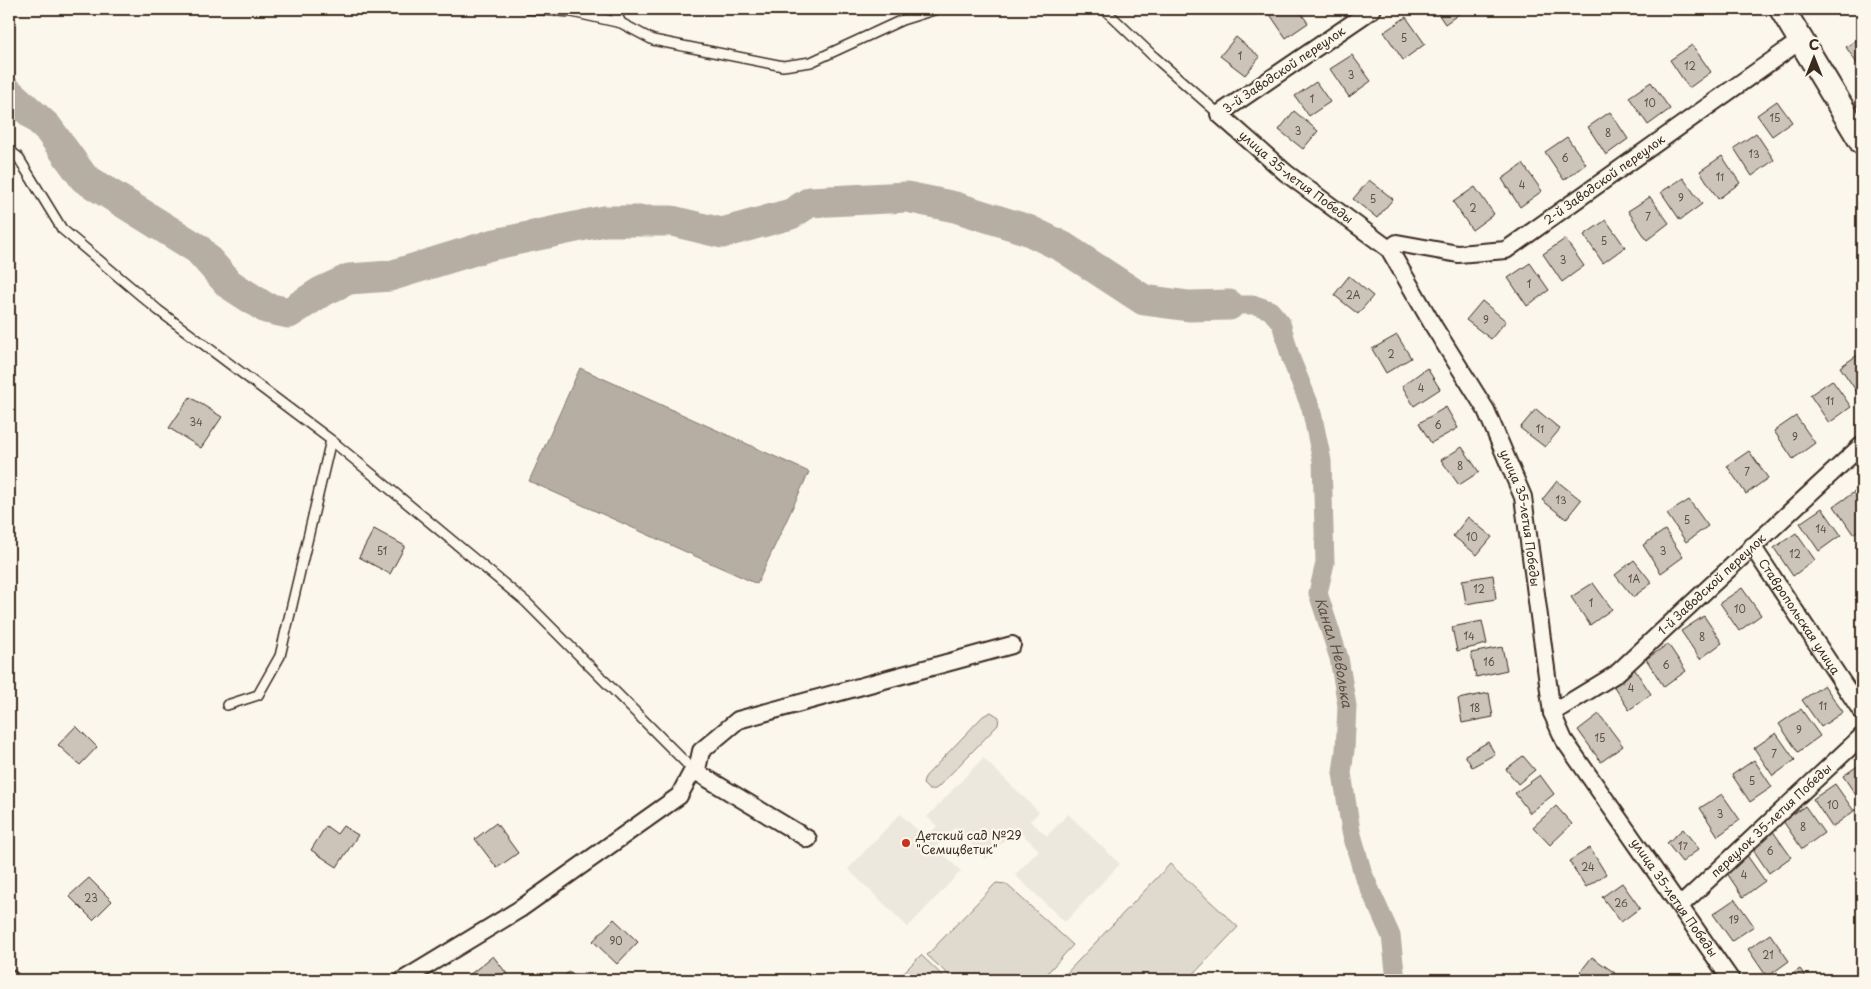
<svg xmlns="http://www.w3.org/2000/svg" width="1871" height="989" viewBox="0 0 1871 989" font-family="'Playpen Sans',sans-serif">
<rect width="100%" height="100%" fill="#fbf7ec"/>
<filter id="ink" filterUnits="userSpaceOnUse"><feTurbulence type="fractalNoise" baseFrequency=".02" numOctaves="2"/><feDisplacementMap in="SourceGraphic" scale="10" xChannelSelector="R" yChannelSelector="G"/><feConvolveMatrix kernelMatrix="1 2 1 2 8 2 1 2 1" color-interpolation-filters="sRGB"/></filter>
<g filter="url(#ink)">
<path fill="#ede8dd" d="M 983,758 L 1039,812 L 1030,821 L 1047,836 L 1068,814 L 1120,864 L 1065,922 L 1015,875 L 1039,850 L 1016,828 L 986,859 L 954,828 L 936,847 L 961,871 L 908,927 L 848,869 L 900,814 L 926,838 L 937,826 L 927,817 Z"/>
<path fill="#dfd9ce" stroke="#8d8276" d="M 991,712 L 999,717 L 998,725 L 937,788 L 933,790 L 929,790 L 923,784 L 925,777 L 983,716 Z
M 1170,864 L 1238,927 L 1188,980 L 1060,980 Z
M 996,883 L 1006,884 L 1073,945 L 1041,980 L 954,980 L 927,955 Z
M 921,955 L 947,980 L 899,980 L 897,979 Z"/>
<path fill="#b6aea2" stroke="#85796d" d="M 580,368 L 809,472 L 757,584 L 529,481 Z"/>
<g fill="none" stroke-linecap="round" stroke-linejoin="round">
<path stroke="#b6aea2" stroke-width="19" id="s1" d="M 1229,305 L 1255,305 L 1270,310 L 1281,323 L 1291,359 L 1311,408 L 1322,461 L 1325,563 L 1318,593 L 1339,658 L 1347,706 L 1345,750 L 1342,773 L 1351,831 L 1363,874 L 1391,936 L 1396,980"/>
<path stroke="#b6aea2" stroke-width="31" d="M 9,93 L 47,127 L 84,178 L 198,249 L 229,284 L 266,308 L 289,313 L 321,292 L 349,279 L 390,276 L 491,245 L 604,221 L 672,221 L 722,233 L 791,214 L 810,202 L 907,197 L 955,207 L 1028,230 L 1063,247 L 1144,300 L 1189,306 L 1229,305"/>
</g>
<path fill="#ccc4b9" stroke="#3b2a1e" d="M 1269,9 L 1298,9 L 1308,23 L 1286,38 L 1267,10 Z
M 1435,9 L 1466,9 L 1445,24 Z
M 1406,17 L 1425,44 L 1403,60 L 1384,32 Z
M 1862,36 L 1862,71 L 1846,47 Z
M 1236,37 L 1260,57 L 1245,75 L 1220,56 Z
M 1692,45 L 1711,72 L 1689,88 L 1670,60 Z
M 1352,55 L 1371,81 L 1349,97 L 1330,69 Z
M 1316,82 L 1330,102 L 1309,116 L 1295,96 Z
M 1651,82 L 1670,109 L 1648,125 L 1629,97 Z
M 1777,101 L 1792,122 L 1772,136 L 1757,115 Z
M 1294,111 L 1318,131 L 1303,149 L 1279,130 Z
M 1610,112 L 1628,139 L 1606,155 L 1588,127 Z
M 1756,133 L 1774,160 L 1752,176 L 1734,148 Z
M 1567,137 L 1586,164 L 1564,180 L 1545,152 Z
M 1722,156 L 1740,183 L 1718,199 L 1700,171 Z
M 1523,164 L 1542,191 L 1520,207 L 1502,179 Z
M 1683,178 L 1702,204 L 1680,220 L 1661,192 Z
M 1369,180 L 1393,199 L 1377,218 L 1353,199 Z
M 1475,187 L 1494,214 L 1472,230 L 1453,202 Z
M 1650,197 L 1669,223 L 1647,240 L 1628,211 Z
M 1606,220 L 1625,247 L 1603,263 L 1584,235 Z
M 1565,239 L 1584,266 L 1562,282 L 1543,254 Z
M 1530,263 L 1549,290 L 1527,306 L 1508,278 Z
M 1349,276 L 1373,296 L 1358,314 L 1334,295 Z
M 1482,301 L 1506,321 L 1491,339 L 1466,320 Z
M 1397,335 L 1411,358 L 1386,373 L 1372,349 Z
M 1862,352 L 1862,392 L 1859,395 L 1840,367 Z
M 1427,368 L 1440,389 L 1414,406 L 1402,386 Z
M 1832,380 L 1851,407 L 1829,423 L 1810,395 Z
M 190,397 L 222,417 L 201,448 L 169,428 Z
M 1446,407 L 1458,428 L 1431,443 L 1419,423 Z
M 1536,409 L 1560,429 L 1545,447 L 1520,428 Z
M 1796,416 L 1815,443 L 1793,459 L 1774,431 Z
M 1462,447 L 1479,472 L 1459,485 L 1441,460 Z
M 1749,451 L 1768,478 L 1746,494 L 1727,466 Z
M 1557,481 L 1581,500 L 1566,519 L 1542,500 Z
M 1856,491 L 1862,499 L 1862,527 L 1853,534 L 1834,506 Z
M 1689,500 L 1708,526 L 1686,542 L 1667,514 Z
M 1822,508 L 1841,535 L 1819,551 L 1800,523 Z
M 1468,517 L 1492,537 L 1477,555 L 1453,536 Z
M 374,529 L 405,546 L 390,574 L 359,557 Z
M 1665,530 L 1683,557 L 1661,573 L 1643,545 Z
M 1796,533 L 1815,560 L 1793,576 L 1774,548 Z
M 1634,560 L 1652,583 L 1633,597 L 1615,575 Z
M 1493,575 L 1496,599 L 1466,604 L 1462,580 Z
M 1593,583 L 1612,609 L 1590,625 L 1571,597 Z
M 1742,588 L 1761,615 L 1739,631 L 1720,603 Z
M 1704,616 L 1722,643 L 1700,659 L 1681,631 Z
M 1482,621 L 1487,644 L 1457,651 L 1452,627 Z
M 1668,644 L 1686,671 L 1664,687 L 1646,659 Z
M 1502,647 L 1507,670 L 1476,677 L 1471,653 Z
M 1633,667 L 1651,694 L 1629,710 L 1611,682 Z
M 1824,685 L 1843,712 L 1821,727 L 1802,700 Z
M 1489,693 L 1493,717 L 1462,723 L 1458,699 Z
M 1801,709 L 1820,736 L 1798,752 L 1779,724 Z
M 1599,714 L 1623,746 L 1601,762 L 1578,730 Z
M 76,726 L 97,747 L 80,765 L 58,745 Z
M 1776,733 L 1795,760 L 1773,776 L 1754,748 Z
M 1488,742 L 1495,754 L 1472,767 L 1465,755 Z
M 1523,756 L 1535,770 L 1518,784 L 1506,769 Z
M 1754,760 L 1772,787 L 1750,802 L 1732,775 Z
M 1862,763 L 1862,804 L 1843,776 Z
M 1540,775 L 1554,794 L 1530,813 L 1515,793 Z
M 1835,784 L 1854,811 L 1832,827 L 1813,799 Z
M 1722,794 L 1740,820 L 1718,836 L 1700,808 Z
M 1556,806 L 1572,824 L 1550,845 L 1533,827 Z
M 1805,806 L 1824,833 L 1802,849 L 1783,821 Z
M 496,823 L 518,853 L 497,868 L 475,839 Z
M 326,826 L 337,834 L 343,826 L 358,835 L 337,867 L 311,850 Z
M 1683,829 L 1699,849 L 1682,862 L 1667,843 Z
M 1772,830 L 1791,857 L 1769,873 L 1750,845 Z
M 1590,848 L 1606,874 L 1586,887 L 1569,861 Z
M 1746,854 L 1765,881 L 1743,897 L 1724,869 Z
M 89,878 L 112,901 L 93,920 L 69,896 Z
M 1622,883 L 1640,908 L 1621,922 L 1602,897 Z
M 1735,899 L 1754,926 L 1732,941 L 1713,914 Z
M 614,919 L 638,942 L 617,964 L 593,941 Z
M 1770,934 L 1789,961 L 1767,977 L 1748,949 Z
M 493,956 L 511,979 L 510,980 L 471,980 L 468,976 Z
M 1592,957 L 1615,973 L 1609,980 L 1574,980 Z
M 1800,969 L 1808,980 L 1784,980 Z
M 570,971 L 578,980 L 559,980 Z"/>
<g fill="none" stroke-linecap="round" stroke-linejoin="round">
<g stroke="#3b2a1e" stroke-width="12">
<path id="service" d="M 529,9 L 572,12 L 621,23
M 614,9 L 621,23 L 653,40 L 783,66 L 811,62 L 902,20 L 937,9
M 1104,9 L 1151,54 L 1219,114
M 9,150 L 18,157 L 62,229 L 158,310 L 331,440 L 526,602 L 693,770
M 227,705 L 258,695 L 280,656 L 331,440"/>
</g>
<g stroke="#3b2a1e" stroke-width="20">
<g id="minor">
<path id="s2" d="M 1373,9 L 1219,114 L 1286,173 L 1389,249 L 1434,327 L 1486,410 L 1523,497 L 1552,713 L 1564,740 L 1731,980"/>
<path id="s3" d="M 1389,249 L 1397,243 L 1458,254 L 1506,250 L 1801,40"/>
<path id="s4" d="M 1752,546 L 1862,712"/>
<path id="s5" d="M 1552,713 L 1616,674 L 1862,445"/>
<path d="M 693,770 L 808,839"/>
<path id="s6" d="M 1680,906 L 1862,736"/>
<path d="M 9,978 L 11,980"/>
<path d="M 403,980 L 520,909 L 679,796 L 693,770 L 698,765 L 701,751 L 738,720 L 1012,645"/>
</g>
</g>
<g stroke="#3b2a1e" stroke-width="28">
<path id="secondary" d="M 1782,9 L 1862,142"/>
</g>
<use href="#service" stroke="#fbf7ec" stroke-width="9"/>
<use href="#minor" stroke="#fbf7ec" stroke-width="16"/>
<use href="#secondary" stroke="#fbf7ec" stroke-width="24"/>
</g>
</g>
<circle fill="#c8321e" stroke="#fbf7ec" stroke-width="2" cx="906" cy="843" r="5"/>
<g text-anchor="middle" stroke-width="4.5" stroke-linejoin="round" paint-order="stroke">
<g font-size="10" fill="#5f5045">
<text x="1404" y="42">5</text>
<text x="1240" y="60">1</text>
<text x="1690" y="70">12</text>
<text x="1351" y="79">3</text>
<text x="1312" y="103">1</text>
<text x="1650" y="107">10</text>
<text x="1775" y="122">15</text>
<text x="1298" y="135">3</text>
<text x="1608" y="137">8</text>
<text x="1754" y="158">13</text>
<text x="1565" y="162">6</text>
<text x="1720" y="181">11</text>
<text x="1522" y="189">4</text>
<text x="1681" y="202">9</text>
<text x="1373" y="203">5</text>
<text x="1473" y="212">2</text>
<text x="1648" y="221">7</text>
<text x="1604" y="245">5</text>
<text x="1563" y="264">3</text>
<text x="1529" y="288">1</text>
<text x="1353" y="299">2А</text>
<text x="1486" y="324">9</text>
<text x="1391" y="358">2</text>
<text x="1421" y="392">4</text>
<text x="1830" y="405">11</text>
<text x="196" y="426">34</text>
<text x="1438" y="429">6</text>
<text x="1540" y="433">11</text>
<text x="1795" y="441">9</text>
<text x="1460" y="470">8</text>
<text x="1747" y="476">7</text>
<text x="1561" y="504">13</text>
<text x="1687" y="524">5</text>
<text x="1821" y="533">14</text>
<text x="1472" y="541">10</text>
<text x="382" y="555">51</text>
<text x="1663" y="555">3</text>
<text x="1795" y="558">12</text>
<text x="1634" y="583">1А</text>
<text x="1479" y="593">12</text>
<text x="1591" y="607">1</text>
<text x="1740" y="613">10</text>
<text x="1469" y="640">14</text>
<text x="1702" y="641">8</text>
<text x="1489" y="666">16</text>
<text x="1666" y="669">6</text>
<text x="1631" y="692">4</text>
<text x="1823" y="710">11</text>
<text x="1475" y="712">18</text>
<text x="1799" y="734">9</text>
<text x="1600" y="742">15</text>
<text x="1774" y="758">7</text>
<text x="1752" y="785">5</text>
<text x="1833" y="809">10</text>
<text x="1720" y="818">3</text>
<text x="1803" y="831">8</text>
<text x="1683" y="850">17</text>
<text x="1770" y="855">6</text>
<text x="1588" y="871">24</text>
<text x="1744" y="879">4</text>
<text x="91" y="902">23</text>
<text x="1621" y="907">26</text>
<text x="1734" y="924">19</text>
<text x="616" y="945">90</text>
<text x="1768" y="959">21</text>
</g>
<g font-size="12" fill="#3b2a1e" stroke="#fbf7ec">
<text transform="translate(1284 70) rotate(-34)" y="4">3-й Заводской переулок</text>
<text dy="4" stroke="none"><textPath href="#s2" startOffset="286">улица 35-летия Победы</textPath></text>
<text dy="4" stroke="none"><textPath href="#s3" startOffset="241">2-й Заводской переулок</textPath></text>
<text dy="4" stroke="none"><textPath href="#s2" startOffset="706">улица 35-летия Победы</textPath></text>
<text dy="4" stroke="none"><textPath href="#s5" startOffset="206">1-й Заводской переулок</textPath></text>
<text dy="4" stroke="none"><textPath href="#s4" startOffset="85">Ставропольская улица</textPath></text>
<text dy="4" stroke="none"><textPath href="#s6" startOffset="125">переулок 35-летия Победы</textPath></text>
<text dy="4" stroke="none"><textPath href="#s2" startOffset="1126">улица 35-летия Победы</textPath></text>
</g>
<g font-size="12" fill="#3b2a1e" stroke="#fbf7ec" text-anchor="start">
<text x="916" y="840">Детский сад №29<tspan x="916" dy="14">"Семицветик"</tspan></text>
</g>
<g font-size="14" font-style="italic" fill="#605246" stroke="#fbf7ec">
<text dy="5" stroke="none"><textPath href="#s1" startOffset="398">Канал Неволька</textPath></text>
</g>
</g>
<rect width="1871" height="989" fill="none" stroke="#fbf7ec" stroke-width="30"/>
<rect x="15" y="15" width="1841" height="959" fill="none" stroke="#3b2a1e" stroke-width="2" filter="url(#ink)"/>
<g transform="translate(1814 58)" stroke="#fbf7ec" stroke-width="4" paint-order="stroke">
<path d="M0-4L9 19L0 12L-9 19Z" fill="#3b2a1e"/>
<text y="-8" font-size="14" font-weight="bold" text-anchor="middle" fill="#3b2a1e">С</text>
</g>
</svg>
